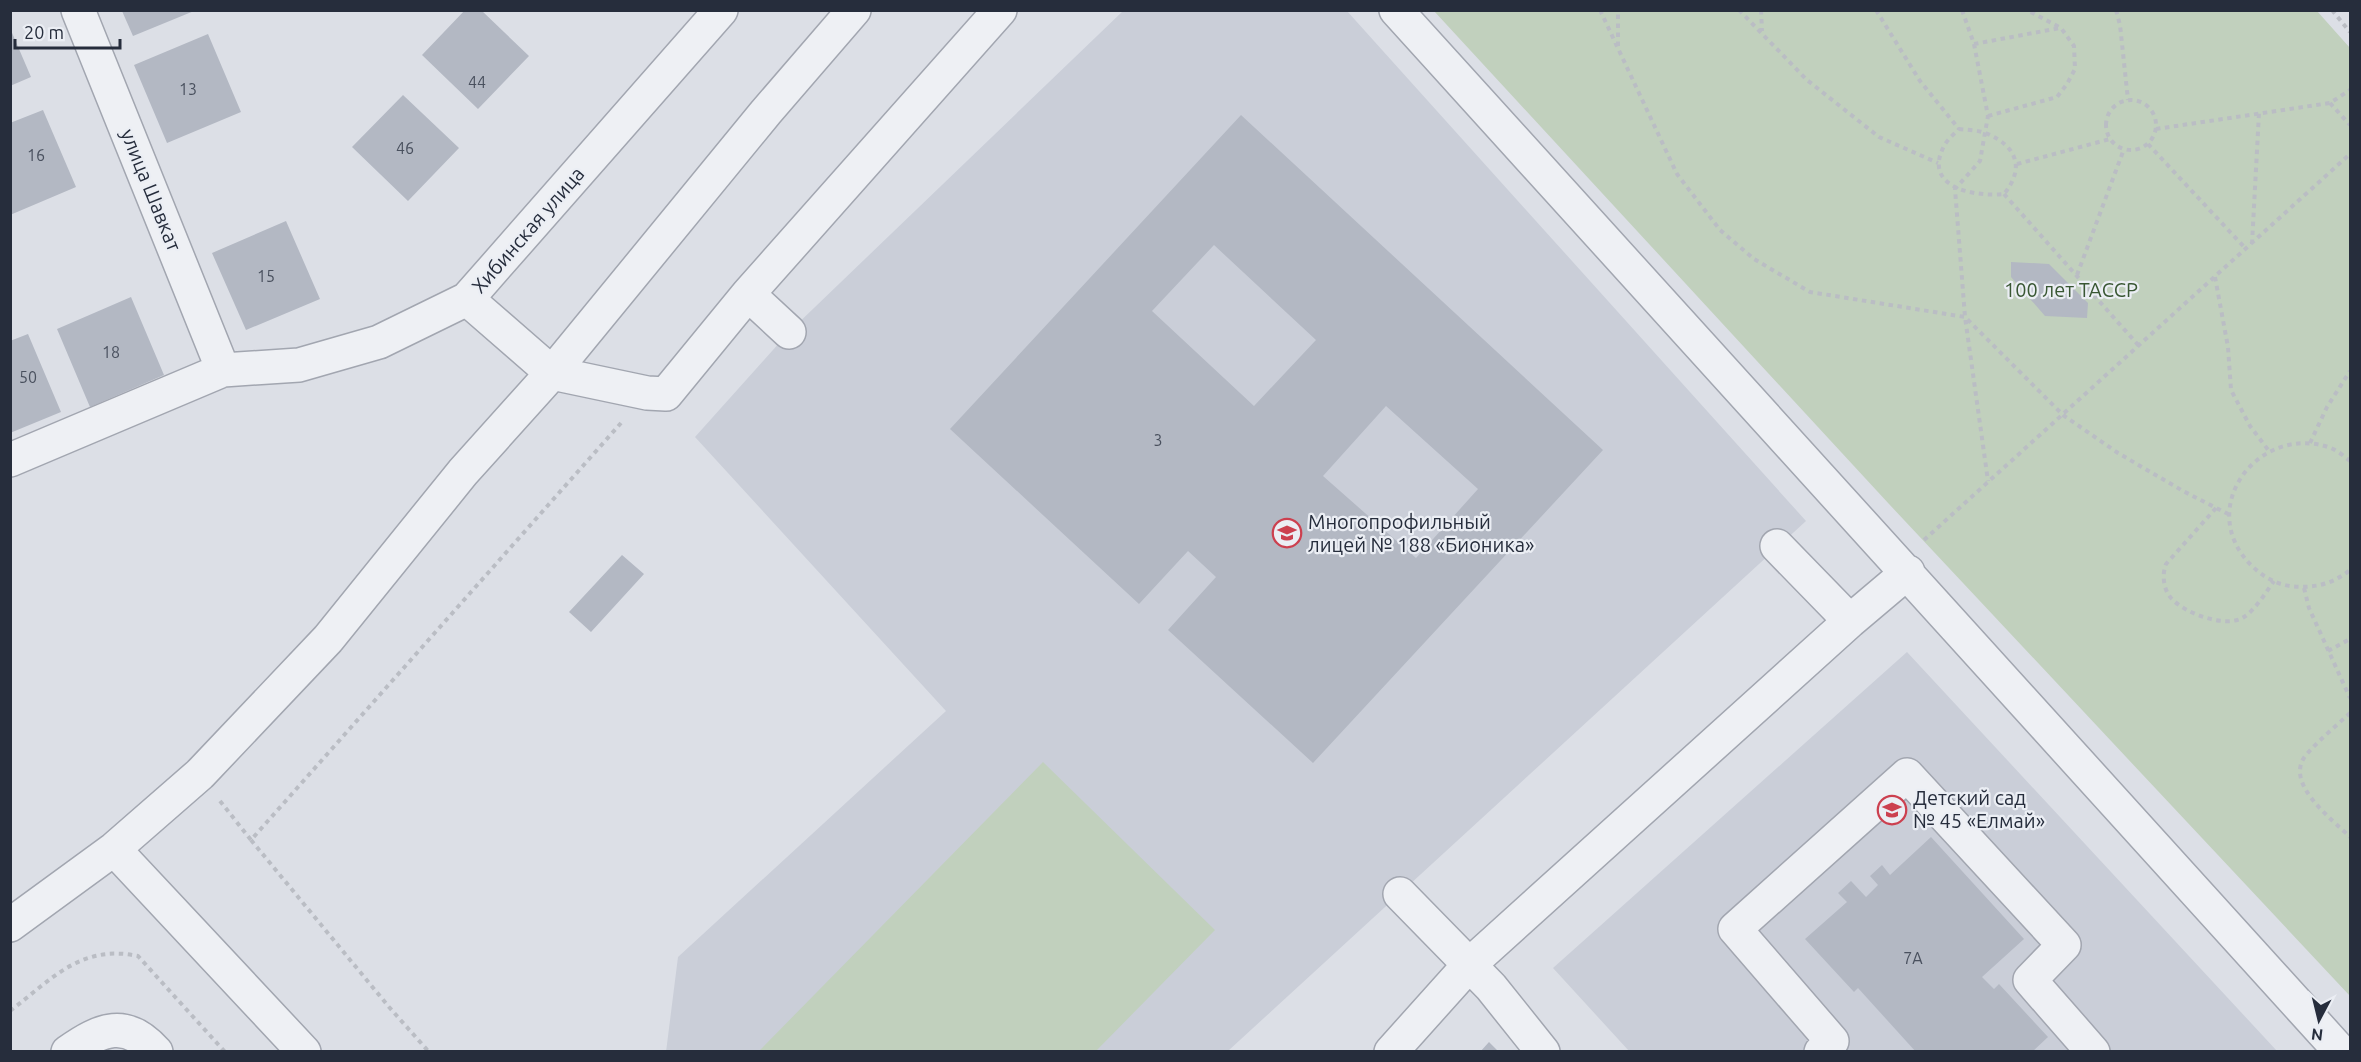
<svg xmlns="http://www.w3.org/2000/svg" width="2361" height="1062" viewBox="0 0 2361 1062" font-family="Ubuntu,sans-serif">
<rect width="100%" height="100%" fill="#dcdfe6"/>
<path fill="#caced8" d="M 1123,11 L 1347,11 L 1806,521 L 1228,1051 L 666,1052 L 678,957 L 946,711 L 695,437 L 789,332 Z
M 1907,652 L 2277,1051 L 1629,1051 L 1553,968 Z"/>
<path fill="#c1d0bd" d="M 1434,11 L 2317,11 L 2350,48 L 2350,996 L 1889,504 Z
M 1043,762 L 1215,930 L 1096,1051 L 759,1051 Z"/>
<path fill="#b3b8c3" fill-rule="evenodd" d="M 465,10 L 481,10 L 529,56 L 478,109 L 422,55 Z
M 122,11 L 194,11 L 133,36 Z
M 10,28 L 31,77 L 10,86 Z
M 208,34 L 241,112 L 167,143 L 134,65 Z
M 403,95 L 459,148 L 408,201 L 352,147 Z
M 43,110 L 76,187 L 10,215 L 10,123 Z
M 1241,115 L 1603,450 L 1313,763 L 1168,630 L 1216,577 L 1188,551 L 1139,604 L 950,429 ZM 1214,245 L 1316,340 L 1254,406 L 1152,311 ZM 1386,406 L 1478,489 L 1416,558 L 1323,476 Z
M 286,221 L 320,299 L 246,330 L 212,253 Z
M 2011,262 L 2049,264 L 2088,303 L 2087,318 L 2045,316 L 2011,277 Z
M 131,297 L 164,375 L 90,407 L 57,329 Z
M 28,334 L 61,412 L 10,433 L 10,341 Z
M 622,555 L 644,574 L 591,632 L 569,612 Z
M 1931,837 L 2024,939 L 1982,977 L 1994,989 L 1999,984 L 2048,1037 L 2032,1052 L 1916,1052 L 1858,988 L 1854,992 L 1805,939 L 1847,902 L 1838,893 L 1851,881 L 1866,897 L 1878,885 L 1870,876 L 1882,865 L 1890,875 Z
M 1489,1042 L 1499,1052 L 1480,1052 Z"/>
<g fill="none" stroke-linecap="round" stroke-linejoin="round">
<g stroke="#a2a6b0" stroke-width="36">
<path id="minor" d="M 78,10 L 223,370
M 1396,10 L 2341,1052
M 748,294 L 789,332
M 467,299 L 552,373 L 647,393 L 666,394 L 748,294 L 1000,10
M 10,460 L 223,370 L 299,365 L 379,342 L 467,299 L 721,10
M 1777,546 L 1850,621
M 114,849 L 304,1052
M 1400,894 L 1491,987 L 1543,1052
M 10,925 L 114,849 L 200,774 L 328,639 L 463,472 L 552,373 L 766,112 L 854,10
M 68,1052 C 101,1029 126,1018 156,1052
M 1391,1052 L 1469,965 L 1850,621 L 1908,572
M 1821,1052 L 1832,1041 L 1735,929 L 1907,775 L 2064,945 L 2030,980 L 2093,1052"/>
</g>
<path stroke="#babdc4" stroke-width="4" stroke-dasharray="4.5 4.5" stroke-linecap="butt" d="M 1600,10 L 1677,174 L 1720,230 L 1754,259 L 1810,292 L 1965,317 L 2063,415 L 2118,453 L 2183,491 L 2230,515
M 1739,10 L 1807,80 L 1879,137 L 1938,163
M 1761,10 L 1762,31
M 1876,10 L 1920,81 L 1959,129
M 1962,10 L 1974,44 L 1988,116 L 1980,161 L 1955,189 L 1965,317 L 1988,481
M 2116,10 L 2120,25 L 2128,100
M 2332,10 L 2350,32
M 1974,44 L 2060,28
M 1618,46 L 1618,10
M2106 125a25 25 0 1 1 50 0a25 25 0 1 1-50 0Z
M 2330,103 L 2350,125
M 1988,116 L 2057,97 L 2067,84 L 2075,69 L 2074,46 L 2061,28 L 2027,10
M 1959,129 C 1968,130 1979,130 1988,134 C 2017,147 2025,168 2004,194 C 1975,197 1922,188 1944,146 C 1947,140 1954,134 1959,129 Z
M 2156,129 L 2330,103 L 2350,90
M 2148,144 L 2246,249
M 2017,164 L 2110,139
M 2004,194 L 2139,346
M 2252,244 L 2259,113
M 2077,275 L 2124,149
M 2215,277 L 2228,347 L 2231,390 L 2250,426 L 2269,451
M 2310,443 L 2327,407 L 2350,371
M 2350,461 C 2345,457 2338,451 2331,448 C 2259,422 2194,508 2251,565 C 2262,576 2275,584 2290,586 C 2313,589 2333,584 2350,570
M 2216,508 L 2166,564 C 2162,574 2163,589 2171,598 C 2184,613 2226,629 2244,617 C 2256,609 2266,592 2274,581
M 1924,540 L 2350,154
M 2304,588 L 2309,608 L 2350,698
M 2328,651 L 2350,639
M 2350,713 C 2336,726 2319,740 2306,755 C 2283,783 2332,819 2350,837
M 220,801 L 251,840 L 621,423
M 251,840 L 389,1007 L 429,1052
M 10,1011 C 52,979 81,944 138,956 L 225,1052"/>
<use href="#minor" stroke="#eef0f4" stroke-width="33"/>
</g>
<defs>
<g id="school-ring" transform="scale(1.5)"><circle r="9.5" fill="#ebeef4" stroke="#cc404f" stroke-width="1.5"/><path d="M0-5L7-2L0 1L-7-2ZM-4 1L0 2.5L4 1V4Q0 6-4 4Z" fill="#cc404f"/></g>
</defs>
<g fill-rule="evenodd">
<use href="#school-ring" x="1287" y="533"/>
<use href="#school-ring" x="1892" y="810"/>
</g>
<g text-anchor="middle" stroke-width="4.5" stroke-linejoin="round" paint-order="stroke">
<g font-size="16" fill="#49505e">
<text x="477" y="88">44</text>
<text x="188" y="95">13</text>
<text x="405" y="154">46</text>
<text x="36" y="161">16</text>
<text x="266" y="282">15</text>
<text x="111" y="358">18</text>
<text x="28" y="383">50</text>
<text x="1158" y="446">3</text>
<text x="1913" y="964">7А</text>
</g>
<g font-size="20" fill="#262d3c" stroke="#ebeef4">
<text transform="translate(151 190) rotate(68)" y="7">улица Шавкат</text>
<text transform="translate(528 230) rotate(-49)" y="7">Хибинская улица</text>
</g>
<g font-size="20" fill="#395733" stroke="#ebeef4">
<text x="2071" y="297">100 лет ТАССР</text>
</g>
<g font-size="20" fill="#262d3c" stroke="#ebeef4" text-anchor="start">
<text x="1308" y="529">Многопрофильный<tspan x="1308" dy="23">лицей № 188 «Бионика»</tspan></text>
<text x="1913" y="805">Детский сад<tspan x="1913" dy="23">№ 45 «Елмай»</tspan></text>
</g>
</g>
<rect width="2361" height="1062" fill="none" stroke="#262d3c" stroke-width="24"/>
<g transform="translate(2319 1020) rotate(187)" stroke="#ebeef4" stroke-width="4.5" paint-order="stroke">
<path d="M0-4.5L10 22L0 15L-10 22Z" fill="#262d3c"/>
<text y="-9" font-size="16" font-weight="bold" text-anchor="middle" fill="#262d3c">N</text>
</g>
<path d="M15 39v9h105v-9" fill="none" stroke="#262d3c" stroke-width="3"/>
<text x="24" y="39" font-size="18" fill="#262d3c" stroke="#ebeef4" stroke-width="4.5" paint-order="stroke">20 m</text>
</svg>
